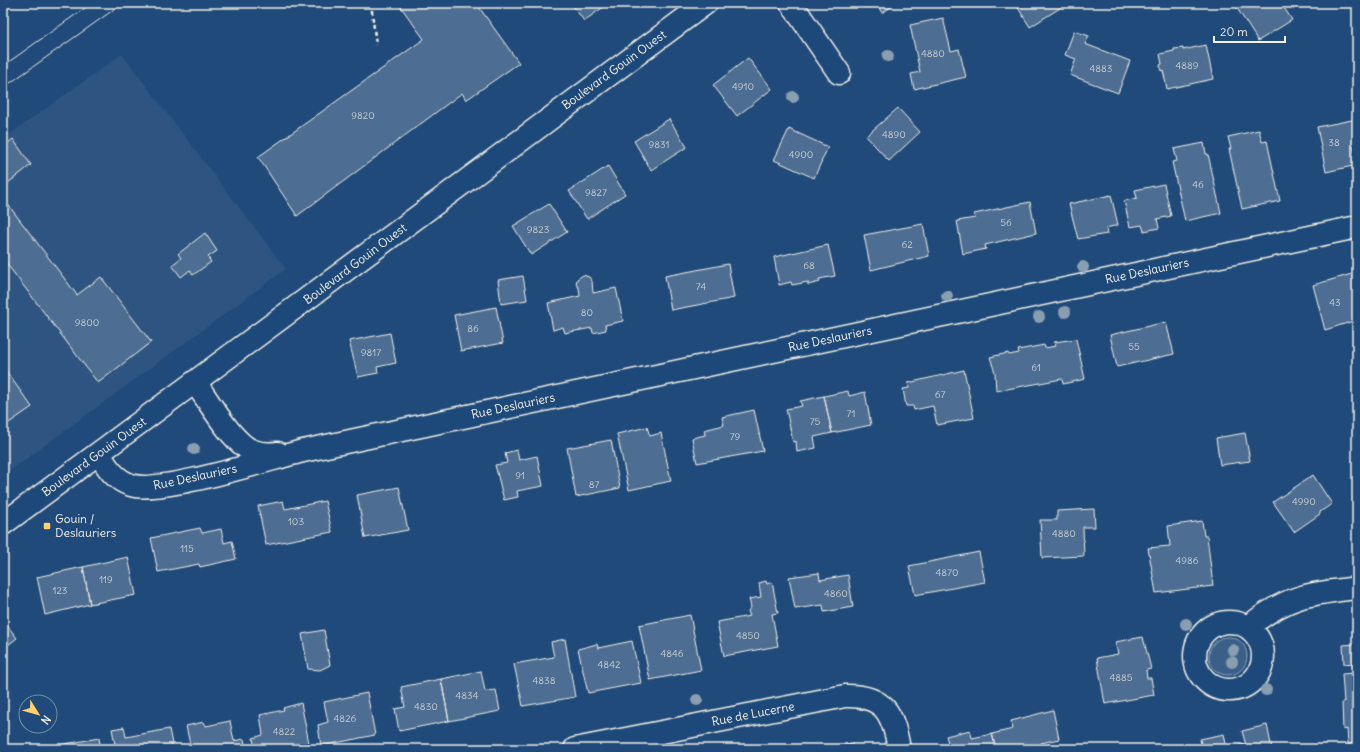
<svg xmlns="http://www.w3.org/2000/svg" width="1360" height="752" viewBox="0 0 1360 752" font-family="Delius,sans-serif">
<rect width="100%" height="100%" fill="#1f4a7a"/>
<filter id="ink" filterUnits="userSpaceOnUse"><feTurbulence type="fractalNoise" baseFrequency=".025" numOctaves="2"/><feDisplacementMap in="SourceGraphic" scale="8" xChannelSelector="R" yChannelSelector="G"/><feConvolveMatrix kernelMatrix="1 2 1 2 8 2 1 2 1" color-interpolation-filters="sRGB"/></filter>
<g filter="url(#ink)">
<path fill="#2d5581" d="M 122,54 L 286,269 L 3,476 L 3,139 Z"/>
<path fill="#3a5f88" stroke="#97a8b8" d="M1209 656a19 19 0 1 1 38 0a19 19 0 1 1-38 0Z"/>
<path fill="#4d6e92" stroke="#f4f1e8" d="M 398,3 L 476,3 L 519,63 L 466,100 L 462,93 L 297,216 L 258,157 L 424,39 Z
M 571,3 L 609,3 L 584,21 Z
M 876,3 L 897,3 L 882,13 Z
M 1015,3 L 1057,3 L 1060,8 L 1030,27 Z
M 1238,3 L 1281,3 L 1292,20 L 1258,41 L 1235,5 Z
M 943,18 L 951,51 L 959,49 L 966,77 L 914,89 L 911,74 L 920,72 L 910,25 Z
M 1074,31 L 1089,36 L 1085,44 L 1130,61 L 1118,93 L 1070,75 L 1076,59 L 1065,55 Z
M 1206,45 L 1213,79 L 1167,89 L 1163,70 L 1161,71 L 1160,65 L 1162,64 L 1160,54 L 1174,51 L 1174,49 L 1183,48 L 1183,50 Z
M 748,58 L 772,89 L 737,116 L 713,85 Z
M 898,108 L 920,132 L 889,161 L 866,136 Z
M 669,119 L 687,147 L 651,170 L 634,141 Z
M 1357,119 L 1357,145 L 1353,146 L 1357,165 L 1326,172 L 1317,127 Z
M 789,129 L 828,147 L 814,178 L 774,160 Z
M 1259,130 L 1262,142 L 1267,141 L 1280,201 L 1242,209 L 1229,149 L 1231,149 L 1228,137 Z
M 13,139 L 31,165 L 3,187 L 3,147 Z
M 1204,143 L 1206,154 L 1208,154 L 1221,213 L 1185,221 L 1172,162 L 1177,161 L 1174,149 Z
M 608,166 L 625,194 L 587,219 L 569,191 Z
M 1164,184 L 1171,216 L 1157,219 L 1159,228 L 1144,231 L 1142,225 L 1130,227 L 1124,201 L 1137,198 L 1135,190 Z
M 1111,195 L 1118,225 L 1106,228 L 1107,234 L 1078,239 L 1069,204 Z
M 3,198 L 77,295 L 101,277 L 151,342 L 98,383 L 3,259 Z
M 1030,202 L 1036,233 L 985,245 L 986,249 L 963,254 L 957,221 L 975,218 L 974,214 Z
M 549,204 L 567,232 L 531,255 L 513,226 Z
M 923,224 L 929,256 L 871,270 L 864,235 Z
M 205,233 L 217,251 L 208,257 L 211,262 L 193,275 L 190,270 L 181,277 L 172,265 L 181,258 L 178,254 Z
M 828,245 L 835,276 L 819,279 L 820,282 L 808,285 L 808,282 L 792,285 L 791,282 L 779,285 L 774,257 Z
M 728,264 L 734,298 L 671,310 L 665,276 Z
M 1352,274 L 1357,292 L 1357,320 L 1325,330 L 1313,285 Z
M 583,275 L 589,277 L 592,281 L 593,293 L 616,288 L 623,321 L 605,325 L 606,330 L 593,333 L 592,328 L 565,333 L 563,327 L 553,330 L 548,303 L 580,296 L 579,288 L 576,284 L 577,279 Z
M 523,276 L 527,300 L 501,304 L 498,280 Z
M 496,307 L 503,343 L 461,351 L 454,315 Z
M 1166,322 L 1174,354 L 1117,367 L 1110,335 Z
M 390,333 L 396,363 L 377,367 L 378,373 L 358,377 L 349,341 Z
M 1076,339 L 1085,379 L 1063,384 L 1062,379 L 996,391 L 995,373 L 990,357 L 1008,353 L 1009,355 L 1019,353 L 1018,350 L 1044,345 L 1045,348 L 1056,346 L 1054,342 Z
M 3,367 L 32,407 L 3,427 Z
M 964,370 L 974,418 L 937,425 L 933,406 L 914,410 L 913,406 L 906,406 L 903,389 L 909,388 L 908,383 Z
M 848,391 L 849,396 L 865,392 L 871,425 L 832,433 L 824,396 Z
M 824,396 L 832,433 L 814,437 L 816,448 L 797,452 L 796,441 L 793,442 L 786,409 L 802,406 L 800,401 Z
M 754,410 L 763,451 L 697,463 L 692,438 L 705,435 L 704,430 L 724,425 L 722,417 Z
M 647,427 L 650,436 L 661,433 L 671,481 L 629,490 L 617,434 Z
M 1245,433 L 1250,461 L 1220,465 L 1216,438 Z
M 611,440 L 620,488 L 576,497 L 567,448 Z
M 517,450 L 519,460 L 537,456 L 543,486 L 517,491 L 518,497 L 504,500 L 495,465 L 507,463 L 505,453 Z
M 1313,475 L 1332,504 L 1320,512 L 1320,514 L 1294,532 L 1273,502 Z
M 399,487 L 408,530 L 365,538 L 357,495 Z
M 283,501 L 285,509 L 325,501 L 332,532 L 266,545 L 258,506 Z
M 1094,509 L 1095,527 L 1083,527 L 1084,556 L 1042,558 L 1040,520 L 1057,520 L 1057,511 Z
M 1202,521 L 1204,536 L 1207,536 L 1213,586 L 1156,593 L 1148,548 L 1170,546 L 1168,526 Z
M 200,528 L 202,533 L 221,529 L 224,543 L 232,541 L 236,559 L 200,567 L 199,564 L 158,572 L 151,538 Z
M 979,552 L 985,582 L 915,595 L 909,566 Z
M 128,557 L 136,595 L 90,604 L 83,567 Z
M 83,567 L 90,604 L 45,615 L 37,577 Z
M 819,573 L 820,580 L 848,575 L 853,607 L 824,612 L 823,605 L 795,609 L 789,577 Z
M 766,581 L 767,584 L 772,582 L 778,613 L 772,614 L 778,646 L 724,656 L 717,622 L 750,616 L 748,611 L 751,607 L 749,599 L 761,597 L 759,583 Z
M 690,615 L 701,670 L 650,680 L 639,625 Z
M 3,620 L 17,638 L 3,649 Z
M 324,630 L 330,665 L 320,670 L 308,669 L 302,634 Z
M 1143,637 L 1151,669 L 1146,670 L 1147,678 L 1151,678 L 1154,695 L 1105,704 L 1097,658 L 1118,654 L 1115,642 Z
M 565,639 L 575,697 L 523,706 L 514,664 L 554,657 L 551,642 Z
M 632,641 L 641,683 L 588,693 L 578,649 L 597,644 L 598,648 Z
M 1357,644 L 1357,743 L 1348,744 L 1347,729 L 1343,730 L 1342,702 L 1344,702 L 1342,674 L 1355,673 L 1354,663 L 1344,664 L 1343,645 Z
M 481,671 L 485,691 L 496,690 L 500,711 L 449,721 L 441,679 Z
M 441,679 L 449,721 L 399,731 L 395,709 L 405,707 L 401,687 Z
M 367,693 L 375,735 L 321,746 L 318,725 L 328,722 L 324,702 Z
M 301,703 L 310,748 L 255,749 L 253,738 L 263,735 L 260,715 L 284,710 L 283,708 Z
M 1053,710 L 1059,739 L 1041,743 L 1043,749 L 996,749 L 992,734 L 1013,729 L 1011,721 Z
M 230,721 L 234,741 L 244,739 L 246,749 L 191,749 L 186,726 L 204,722 L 206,726 Z
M 1267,725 L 1272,749 L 1247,749 L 1242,731 Z
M 124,727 L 126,737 L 169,729 L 173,749 L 116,749 L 112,729 Z
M 970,730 L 972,738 L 992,734 L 996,749 L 950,749 L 946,736 Z
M 1224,734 L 1227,749 L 1202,749 L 1200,739 Z
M 99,738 L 101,749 L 59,749 L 59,745 Z
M 852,744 L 853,749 L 823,749 Z
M 1243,744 L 1245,749 L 1230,749 L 1230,748 Z"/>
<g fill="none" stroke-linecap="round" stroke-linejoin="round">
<g stroke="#f4f1e8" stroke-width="25">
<path id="minor" d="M 791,3 L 839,73
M 195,382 C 208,400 233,444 253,451 C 261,454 270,454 278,453
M 99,454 C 107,467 115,480 131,485 C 158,495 270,459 303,451 L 1357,227
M1195 656a34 34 0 1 1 68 0a34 34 0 1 1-68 0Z
M 1248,627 C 1288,595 1308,594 1357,588
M 575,749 L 845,696 C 885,695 893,714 899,749"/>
</g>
<g stroke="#f4f1e8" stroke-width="25">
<path id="major" d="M 3,524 L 706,3"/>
</g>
<path stroke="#f4f1e8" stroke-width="2.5" stroke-dasharray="4 3" stroke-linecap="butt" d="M 371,3 L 376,45"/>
<use href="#minor" stroke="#1f4a7a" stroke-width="22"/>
<use href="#major" stroke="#1f4a7a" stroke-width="22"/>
<path stroke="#f4f1e8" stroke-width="1" d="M 3,66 L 92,3
M 3,88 L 123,3"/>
</g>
<g fill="#8a9eb1">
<circle cx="888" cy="56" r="6"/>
<circle cx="793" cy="97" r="6"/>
<circle cx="1083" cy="267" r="6"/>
<circle cx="947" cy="296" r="6"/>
<circle cx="1065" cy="312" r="6"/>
<circle cx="1039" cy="317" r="6"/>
<circle cx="194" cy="449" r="6"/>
<circle cx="1186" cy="624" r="6"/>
<circle cx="1233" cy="650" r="6"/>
<circle cx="1232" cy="662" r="6"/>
<circle cx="1266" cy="690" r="6"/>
<circle cx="697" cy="700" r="6"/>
</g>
</g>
<rect fill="#ffd166" stroke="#1f4a7a" stroke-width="1.5" x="43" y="522" width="8" height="8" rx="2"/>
<g text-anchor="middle" stroke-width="3" stroke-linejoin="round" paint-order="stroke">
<g font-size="10" fill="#cad0d2">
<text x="933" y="57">4880</text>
<text x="1187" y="69">4889</text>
<text x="1101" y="72">4883</text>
<text x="743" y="90">4910</text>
<text x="363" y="119">9820</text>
<text x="894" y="138">4890</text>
<text x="1334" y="146">38</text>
<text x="659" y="148">9831</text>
<text x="801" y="158">4900</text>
<text x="1198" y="188">46</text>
<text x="596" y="196">9827</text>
<text x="1006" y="226">56</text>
<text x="538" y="233">9823</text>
<text x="907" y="248">62</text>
<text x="809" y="269">68</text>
<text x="701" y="290">74</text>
<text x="1335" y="306">43</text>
<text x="587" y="316">80</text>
<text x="87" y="326">9800</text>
<text x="473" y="332">86</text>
<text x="1134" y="350">55</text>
<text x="371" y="356">9817</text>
<text x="1036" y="371">61</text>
<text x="940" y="398">67</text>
<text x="851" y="417">71</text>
<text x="815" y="425">75</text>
<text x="735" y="440">79</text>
<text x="520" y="479">91</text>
<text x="594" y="488">87</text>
<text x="1304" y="505">4990</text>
<text x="296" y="525">103</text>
<text x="1064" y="537">4880</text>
<text x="187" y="552">115</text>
<text x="1187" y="564">4986</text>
<text x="947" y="576">4870</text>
<text x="106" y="583">119</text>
<text x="60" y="594">123</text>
<text x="836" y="597">4860</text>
<text x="748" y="639">4850</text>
<text x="672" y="657">4846</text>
<text x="609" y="668">4842</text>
<text x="1121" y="681">4885</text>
<text x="544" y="684">4838</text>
<text x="467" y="699">4834</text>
<text x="426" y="710">4830</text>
<text x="345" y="722">4826</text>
<text x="284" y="735">4822</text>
</g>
<g font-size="12" fill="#f4f1e8" stroke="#1f4a7a">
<text transform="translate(614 70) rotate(-36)" y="4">Boulevard Gouin Ouest</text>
<text transform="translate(355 264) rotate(-37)" y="4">Boulevard Gouin Ouest</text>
<text transform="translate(1147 271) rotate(-12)" y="4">Rue Deslauriers</text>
<text transform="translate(830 339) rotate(-12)" y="4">Rue Deslauriers</text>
<text transform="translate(513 406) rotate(-12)" y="4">Rue Deslauriers</text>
<text transform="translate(94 457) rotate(-36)" y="4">Boulevard Gouin Ouest</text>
<text transform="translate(195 477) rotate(-12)" y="4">Rue Deslauriers</text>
<text transform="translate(753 714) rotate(-11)" y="4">Rue de Lucerne</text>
</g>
<g font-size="12" fill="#f4f1e8" stroke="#1f4a7a" text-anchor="start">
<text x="55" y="523">Gouin /<tspan x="55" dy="14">Deslauriers</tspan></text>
</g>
</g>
<rect width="1360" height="752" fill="none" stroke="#1f4a7a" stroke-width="16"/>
<rect x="8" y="8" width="1344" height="736" fill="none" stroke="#f4f1e8" stroke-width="1.5" filter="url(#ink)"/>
<g transform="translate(38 714) rotate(127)"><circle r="19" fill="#1f4a7a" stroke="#748da6"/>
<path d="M0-3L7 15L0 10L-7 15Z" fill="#ffd166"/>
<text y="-6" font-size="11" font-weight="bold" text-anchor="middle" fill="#f4f1e8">N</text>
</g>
<path d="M1214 36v6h71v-6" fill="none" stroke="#f4f1e8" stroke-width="2"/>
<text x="1220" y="36" font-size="12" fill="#f4f1e8" stroke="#1f4a7a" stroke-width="3" paint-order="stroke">20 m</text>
</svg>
